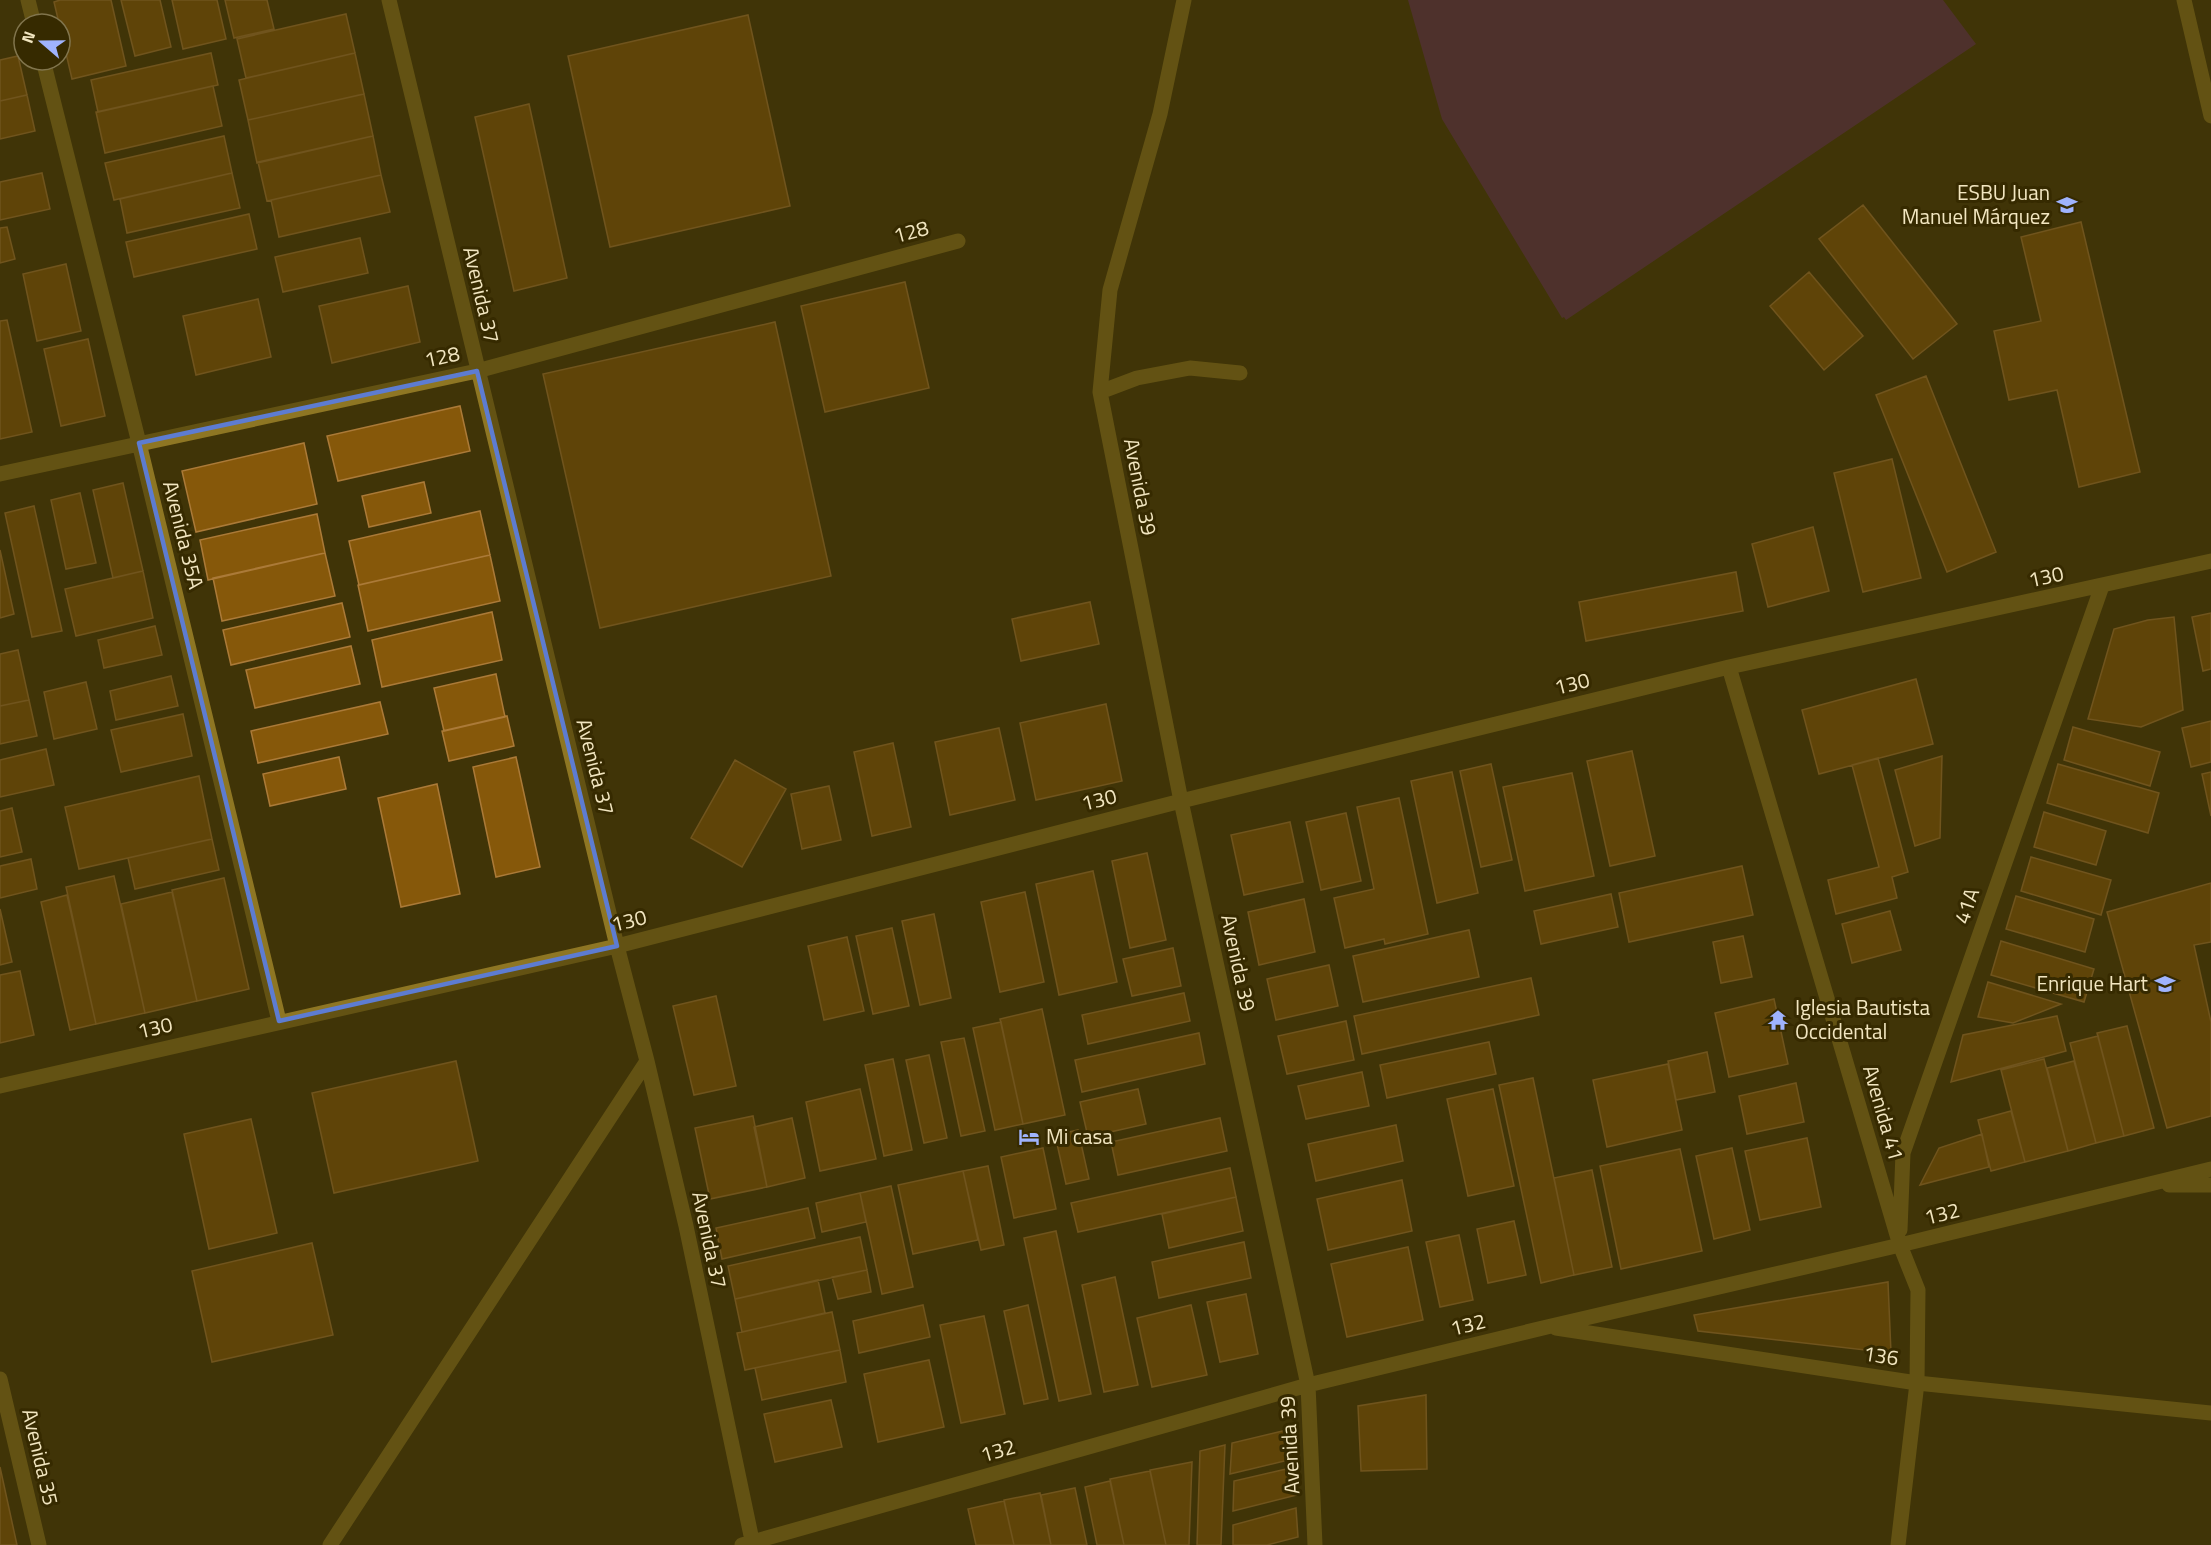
<svg xmlns="http://www.w3.org/2000/svg" width="2211" height="1545" viewBox="0 0 2211 1545" font-family="'Titillium Web',sans-serif">
<rect width="100%" height="100%" fill="#403407"/>
<path fill="#612e5a" d="M 1408,0 L 1943,0 L 1976,44 L 1566,320 L 1564,317 L 1562,318 L 1442,119 Z"/>
<path fill="#86580a" stroke="#ab7a38" stroke-width="1.5" d="M 60,0 L 111,0 L 126,66 L 72,79 L 54,2 Z
M 121,0 L 160,0 L 171,47 L 135,56 Z
M 172,0 L 217,0 L 226,39 L 183,49 Z
M 225,0 L 267,0 L 274,29 L 234,38 Z
M 346,14 L 355,53 L 246,78 L 237,39 Z
M 748,15 L 790,206 L 610,247 L 568,56 Z
M 211,53 L 218,85 L 98,112 L 91,80 Z
M 355,53 L 364,94 L 248,120 L 239,80 Z
M 18,56 L 27,95 L 0,101 L 0,60 Z
M 213,86 L 222,126 L 105,153 L 96,112 Z
M 364,94 L 373,136 L 257,163 L 248,120 Z
M 27,95 L 35,131 L 0,139 L 0,101 Z
M 529,104 L 567,278 L 514,291 L 475,117 Z
M 224,136 L 232,173 L 114,200 L 105,163 Z
M 373,136 L 381,175 L 267,201 L 258,162 Z
M 42,173 L 50,209 L 0,220 L 0,182 Z
M 232,173 L 240,208 L 127,233 L 120,199 Z
M 381,175 L 390,212 L 279,237 L 271,200 Z
M 1863,205 L 1957,324 L 1913,359 L 1819,239 Z
M 249,214 L 257,249 L 134,277 L 126,242 Z
M 2081,222 L 2140,472 L 2079,487 L 2057,390 L 2009,400 L 1994,331 L 2041,321 L 2021,237 Z
M 7,227 L 15,259 L 0,263 L 0,228 Z
M 360,238 L 368,273 L 283,292 L 275,257 Z
M 66,264 L 81,331 L 37,341 L 23,274 Z
M 1809,272 L 1863,336 L 1824,370 L 1770,306 Z
M 905,282 L 929,388 L 825,412 L 801,306 Z
M 408,286 L 420,342 L 332,363 L 319,306 Z
M 258,299 L 271,357 L 196,375 L 183,316 Z
M 7,320 L 32,432 L 0,439 L 0,321 Z
M 775,322 L 831,576 L 600,628 L 543,374 Z
M 88,339 L 105,416 L 61,426 L 44,349 Z
M 1926,376 L 1996,552 L 1947,572 L 1876,395 Z
M 460,406 L 470,451 L 338,481 L 327,436 Z
M 304,443 L 317,504 L 196,532 L 182,471 Z
M 1892,459 L 1921,578 L 1863,592 L 1834,473 Z
M 424,482 L 431,513 L 369,527 L 362,496 Z
M 123,483 L 143,571 L 113,578 L 93,490 Z
M 80,493 L 96,563 L 66,569 L 51,500 Z
M 34,506 L 62,631 L 32,637 L 5,513 Z
M 480,511 L 490,555 L 359,585 L 349,541 Z
M 317,514 L 325,553 L 208,580 L 200,540 Z
M 1813,527 L 1829,591 L 1768,607 L 1752,544 Z
M 0,550 L 14,614 L 0,618 Z
M 325,553 L 335,596 L 222,621 L 213,578 Z
M 490,555 L 500,601 L 368,631 L 358,585 Z
M 143,571 L 153,618 L 76,636 L 65,589 Z
M 1736,572 L 1743,611 L 1586,641 L 1579,602 Z
M 1090,602 L 1099,644 L 1021,661 L 1012,619 Z
M 342,603 L 350,637 L 231,665 L 223,630 Z
M 492,612 L 502,660 L 382,687 L 372,640 Z
M 2211,613 L 2211,669 L 2203,671 L 2192,617 Z
M 2174,617 L 2183,710 L 2141,727 L 2088,719 L 2114,629 L 2148,620 Z
M 155,626 L 162,655 L 104,668 L 98,640 Z
M 351,646 L 360,684 L 255,708 L 246,670 Z
M 18,650 L 29,700 L 0,706 L 0,654 Z
M 496,674 L 505,717 L 444,731 L 434,688 Z
M 171,676 L 178,706 L 116,720 L 110,691 Z
M 1916,679 L 1933,744 L 1819,774 L 1802,710 Z
M 86,682 L 97,729 L 54,739 L 44,692 Z
M 29,700 L 37,736 L 0,744 L 0,706 Z
M 380,702 L 388,734 L 258,763 L 251,731 Z
M 1106,704 L 1122,781 L 1036,800 L 1020,723 Z
M 183,714 L 192,756 L 121,772 L 111,730 Z
M 507,716 L 514,746 L 449,761 L 442,731 Z
M 2211,721 L 2211,762 L 2191,767 L 2182,728 Z
M 2073,727 L 2160,752 L 2150,786 L 2064,760 Z
M 999,728 L 1015,800 L 950,815 L 935,742 Z
M 893,743 L 911,827 L 872,836 L 854,752 Z
M 46,749 L 54,785 L 0,797 L 0,760 Z
M 1632,751 L 1655,856 L 1610,866 L 1587,761 Z
M 1942,756 L 1940,838 L 1915,846 L 1895,770 Z
M 339,757 L 346,789 L 270,806 L 263,774 Z
M 516,757 L 540,867 L 496,877 L 473,767 Z
M 1878,758 L 1908,872 L 1892,877 L 1897,898 L 1836,914 L 1828,880 L 1879,867 L 1852,765 Z
M 735,760 L 786,789 L 742,867 L 691,838 Z
M 1491,764 L 1512,860 L 1481,867 L 1460,771 Z
M 2058,764 L 2159,793 L 2148,833 L 2047,803 Z
M 1452,772 L 1478,893 L 1437,903 L 1411,781 Z
M 2211,772 L 2211,816 L 2202,774 Z
M 1572,773 L 1594,876 L 1525,891 L 1503,787 Z
M 199,776 L 212,839 L 79,869 L 65,807 Z
M 437,784 L 460,894 L 401,907 L 378,798 Z
M 829,786 L 841,840 L 802,849 L 791,794 Z
M 1399,798 L 1428,934 L 1385,944 L 1384,939 L 1345,948 L 1334,898 L 1374,889 L 1357,807 Z
M 12,808 L 22,852 L 0,857 L 0,811 Z
M 2044,812 L 2106,831 L 2096,865 L 2034,847 Z
M 1346,813 L 1361,881 L 1321,890 L 1306,822 Z
M 1290,822 L 1303,882 L 1244,895 L 1231,835 Z
M 212,839 L 219,870 L 135,889 L 128,858 Z
M 1147,853 L 1166,940 L 1130,948 L 1112,861 Z
M 2031,857 L 2111,880 L 2101,915 L 2021,891 Z
M 31,859 L 37,889 L 0,898 L 0,866 Z
M 1742,866 L 1753,915 L 1629,942 L 1619,893 Z
M 1093,871 L 1117,982 L 1059,995 L 1036,884 Z
M 114,876 L 145,1013 L 96,1024 L 66,887 Z
M 224,878 L 249,989 L 197,1001 L 172,890 Z
M 2211,883 L 2211,942 L 2194,945 L 2211,1022 L 2211,1116 L 2167,1128 L 2107,912 Z
M 172,892 L 197,1001 L 145,1013 L 121,904 Z
M 1025,892 L 1044,982 L 1000,992 L 981,902 Z
M 1611,894 L 1618,927 L 1541,944 L 1534,911 Z
M 67,895 L 96,1024 L 70,1030 L 41,902 Z
M 2016,896 L 2094,919 L 2085,952 L 2006,929 Z
M 1304,899 L 1315,952 L 1259,965 L 1248,912 Z
M 0,909 L 12,962 L 0,965 Z
M 1890,911 L 1901,950 L 1852,963 L 1842,924 Z
M 934,914 L 951,998 L 920,1005 L 902,921 Z
M 892,928 L 909,1006 L 873,1014 L 856,936 Z
M 1469,930 L 1479,977 L 1363,1002 L 1353,956 Z
M 1743,936 L 1752,977 L 1721,983 L 1713,942 Z
M 847,937 L 864,1011 L 824,1020 L 808,946 Z
M 2001,941 L 2094,969 L 2084,1002 L 1991,975 Z
M 1173,948 L 1181,986 L 1132,996 L 1123,959 Z
M 1329,965 L 1338,1006 L 1276,1020 L 1267,979 Z
M 20,971 L 34,1035 L 0,1043 L 0,975 Z
M 1531,978 L 1539,1015 L 1362,1054 L 1354,1016 Z
M 1988,982 L 2061,1004 L 2013,1023 L 1978,1017 Z
M 1184,993 L 1190,1021 L 1088,1044 L 1082,1015 Z
M 716,996 L 736,1086 L 694,1095 L 673,1006 Z
M 1774,999 L 1788,1064 L 1729,1077 L 1715,1013 Z
M 1042,1009 L 1065,1115 L 1023,1124 L 1000,1019 Z
M 2057,1016 L 2066,1051 L 1951,1082 L 1963,1035 Z
M 1346,1021 L 1354,1060 L 1287,1074 L 1278,1036 Z
M 1001,1022 L 1023,1124 L 995,1130 L 973,1028 Z
M 2127,1026 L 2154,1128 L 2124,1136 L 2097,1033 Z
M 1199,1033 L 1205,1064 L 1082,1092 L 1075,1060 Z
M 2098,1036 L 2124,1136 L 2096,1143 L 2070,1043 Z
M 964,1038 L 985,1131 L 961,1136 L 941,1042 Z
M 1489,1042 L 1496,1074 L 1387,1098 L 1380,1065 Z
M 1707,1052 L 1715,1092 L 1676,1100 L 1668,1061 Z
M 929,1055 L 947,1138 L 924,1143 L 906,1060 Z
M 893,1059 L 912,1150 L 884,1156 L 865,1065 Z
M 2044,1059 L 2068,1151 L 2025,1162 L 2001,1070 Z
M 456,1061 L 478,1161 L 334,1193 L 312,1093 Z
M 2074,1061 L 2096,1143 L 2068,1151 L 2047,1068 Z
M 1668,1064 L 1682,1130 L 1607,1147 L 1593,1080 Z
M 1362,1072 L 1369,1106 L 1306,1119 L 1298,1086 Z
M 1533,1078 L 1574,1275 L 1541,1283 L 1499,1085 Z
M 1796,1083 L 1804,1122 L 1747,1134 L 1739,1096 Z
M 860,1089 L 876,1159 L 820,1171 L 806,1102 Z
M 1138,1089 L 1146,1124 L 1088,1137 L 1080,1102 Z
M 1493,1089 L 1514,1186 L 1468,1196 L 1447,1099 Z
M 2011,1111 L 2025,1162 L 1991,1171 L 1978,1120 Z
M 753,1116 L 767,1187 L 710,1199 L 695,1128 Z
M 792,1118 L 805,1178 L 767,1187 L 754,1127 Z
M 1220,1118 L 1227,1151 L 1118,1175 L 1111,1142 Z
M 251,1119 L 277,1233 L 209,1249 L 184,1134 Z
M 1396,1125 L 1403,1161 L 1316,1181 L 1308,1144 Z
M 1078,1130 L 1089,1179 L 1066,1184 L 1055,1135 Z
M 1982,1134 L 1989,1167 L 1920,1185 L 1939,1148 Z
M 1807,1138 L 1821,1207 L 1760,1220 L 1745,1151 Z
M 1043,1148 L 1056,1209 L 1014,1218 L 1001,1157 Z
M 1732,1148 L 1750,1230 L 1714,1239 L 1696,1156 Z
M 1680,1149 L 1702,1251 L 1621,1269 L 1600,1166 Z
M 988,1166 L 1004,1245 L 981,1250 L 963,1171 Z
M 1230,1168 L 1236,1197 L 1078,1232 L 1071,1203 Z
M 1592,1170 L 1612,1267 L 1574,1275 L 1554,1178 Z
M 963,1171 L 978,1240 L 913,1254 L 898,1185 Z
M 1402,1180 L 1412,1231 L 1328,1250 L 1317,1199 Z
M 891,1186 L 913,1287 L 882,1294 L 860,1193 Z
M 860,1193 L 866,1222 L 822,1232 L 816,1203 Z
M 1236,1197 L 1243,1231 L 1169,1248 L 1162,1214 Z
M 808,1208 L 815,1238 L 722,1259 L 716,1228 Z
M 1514,1221 L 1526,1275 L 1488,1283 L 1477,1229 Z
M 1056,1231 L 1091,1394 L 1059,1401 L 1024,1238 Z
M 1459,1235 L 1473,1300 L 1440,1307 L 1426,1242 Z
M 860,1237 L 867,1270 L 735,1299 L 728,1266 Z
M 1244,1242 L 1251,1278 L 1159,1298 L 1152,1262 Z
M 312,1243 L 333,1335 L 212,1362 L 192,1271 Z
M 1408,1247 L 1423,1320 L 1347,1337 L 1331,1264 Z
M 867,1270 L 871,1292 L 838,1299 L 832,1277 Z
M 1115,1277 L 1138,1385 L 1104,1392 L 1082,1285 Z
M 818,1280 L 825,1313 L 742,1332 L 735,1299 Z
M 1888,1282 L 1891,1353 L 1698,1331 L 1694,1315 Z
M 1246,1294 L 1258,1354 L 1220,1362 L 1207,1302 Z
M 923,1305 L 930,1337 L 859,1353 L 853,1321 Z
M 1028,1305 L 1048,1399 L 1024,1404 L 1004,1311 Z
M 1191,1305 L 1207,1375 L 1152,1387 L 1137,1318 Z
M 832,1312 L 840,1350 L 745,1370 L 737,1333 Z
M 984,1316 L 1005,1414 L 961,1423 L 940,1325 Z
M 840,1350 L 846,1382 L 762,1400 L 755,1368 Z
M 929,1360 L 944,1427 L 878,1442 L 864,1374 Z
M 1426,1395 L 1427,1469 L 1361,1471 L 1358,1406 Z
M 831,1400 L 842,1447 L 775,1462 L 764,1414 Z
M 1295,1428 L 1297,1458 L 1230,1474 L 1232,1443 Z
M 1225,1445 L 1221,1545 L 1197,1545 L 1200,1451 Z
M 1192,1462 L 1189,1545 L 1166,1545 L 1150,1470 Z
M 0,1467 L 17,1545 L 0,1545 Z
M 1295,1467 L 1297,1495 L 1233,1511 L 1234,1481 Z
M 1150,1471 L 1166,1545 L 1124,1545 L 1110,1479 Z
M 1110,1481 L 1124,1545 L 1097,1545 L 1085,1487 Z
M 1075,1488 L 1087,1545 L 1051,1545 L 1041,1495 Z
M 1040,1493 L 1051,1545 L 1014,1545 L 1004,1500 Z
M 1004,1501 L 1014,1545 L 976,1545 L 968,1509 Z
M 1296,1508 L 1298,1537 L 1267,1545 L 1233,1545 L 1233,1525 Z"/>
<g fill="none" stroke-linecap="round" stroke-linejoin="round">
<path stroke="#8e7623" stroke-width="15" d="M 28,0 L 34,24
M 389,0 L 617,946 L 647,1061 L 686,1226 L 753,1545
M 1184,0 L 1160,114 L 1110,290 L 1100,392 L 1181,801 L 1308,1385 L 1315,1545
M 2184,0 L 2211,116
M 43,60 L 139,443 L 279,1021
M 1100,392 L 1137,378 L 1190,368 L 1240,373
M 0,474 L 477,371 L 958,241
M 1729,667 L 1900,1245 L 1918,1290 L 1917,1383 L 1898,1545
M 0,1086 L 617,946 L 1181,801 L 1729,667 L 2211,561
M 2169,1185 L 2211,1185
M 1900,1230 L 1903,1153 L 2102,586
M 1556,1328 L 1917,1383 L 2211,1413
M 0,1379 L 39,1545
M 330,1545 L 647,1061
M 742,1545 L 1308,1385 L 1547,1327 L 1900,1245 L 2211,1169"/>
</g>
<path d="M0 0H2211V1545H0ZM 477,371 L 617,946 L 279,1021 L 139,443 Z" fill="#403407" fill-opacity=".55" fill-rule="evenodd"/>
<path fill="none" stroke="#5d7cd1" stroke-width="4.5" stroke-linejoin="round" d="M 477,371 L 617,946 L 279,1021 L 139,443 Z"/>
<defs>
<g id="school-bare" transform="scale(1.62)"><path d="M0-5L7-2L0 1L-7-2ZM-4 1L0 2.5L4 1V4Q0 6-4 4Z" fill="#9fb3fd" stroke="#362a00" stroke-width="2.5" paint-order="stroke"/></g>
<g id="temple-bare" transform="scale(1.62)"><path d="M0-6L5-2H3V0L6.5 2.5H4V6H1.5V3h-3V6H-4V2.5H-6.5L-3 0V-2H-5Z" fill="#9fb3fd" stroke="#362a00" stroke-width="2.5" paint-order="stroke"/></g>
<g id="hotel-bare" transform="scale(1.62)"><path d="M-6-4.5h1.5V1H6V5H4.5V3h-9V5H-6ZM-4 0a1.8 1.8 0 1 1 3.6 0ZM.5 0V-2.5h3Q6-2.5 6 0Z" fill="#9fb3fd" stroke="#362a00" stroke-width="2.5" paint-order="stroke"/></g>
</defs>
<g fill-rule="evenodd">
<use href="#school-bare" x="2067" y="205"/>
<use href="#school-bare" x="2165" y="984"/>
<use href="#temple-bare" x="1778" y="1020"/>
<use href="#hotel-bare" x="1029" y="1137"/>
</g>
<g text-anchor="middle" stroke-width="6" stroke-linejoin="round" paint-order="stroke">
<g font-size="21" fill="#f2e6c0" stroke="#362a00" text-anchor="end">
<text x="2050" y="200">ESBU Juan<tspan x="2050" dy="24">Manuel Márquez</tspan></text>
<text x="2148" y="991">Enrique Hart</text>
<text x="1795" y="1015" text-anchor="start">Iglesia Bautista<tspan x="1795" dy="24">Occidental</tspan></text>
<text x="1046" y="1144" text-anchor="start">Mi casa</text>
</g>
<g font-size="21" fill="#f2e6c0" stroke="#362a00">
<text transform="translate(911 232) rotate(-15)" y="7">128</text>
<text transform="translate(481 295) rotate(77)" y="7">Avenida 37</text>
<text transform="translate(442 357) rotate(-12)" y="7">128</text>
<text transform="translate(1140 487) rotate(79)" y="7">Avenida 39</text>
<text transform="translate(183 535) rotate(76)" y="7">Avenida 35A</text>
<text transform="translate(2046 577) rotate(-12)" y="7">130</text>
<text transform="translate(1572 684) rotate(-14)" y="7">130</text>
<text transform="translate(595 767) rotate(76)" y="7">Avenida 37</text>
<text transform="translate(1099 800) rotate(-14)" y="7">130</text>
<text transform="translate(1967 906) rotate(-71)" y="7">41A</text>
<text transform="translate(629 921) rotate(-14)" y="7">130</text>
<text transform="translate(1238 963) rotate(78)" y="7">Avenida 39</text>
<text transform="translate(155 1028) rotate(-13)" y="7">130</text>
<text transform="translate(1883 1113) rotate(74)" y="7">Avenida 41</text>
<text transform="translate(1942 1214) rotate(-14)" y="7">132</text>
<text transform="translate(709 1240) rotate(78)" y="7">Avenida 37</text>
<text transform="translate(1468 1325) rotate(-14)" y="7">132</text>
<text transform="translate(1881 1356) rotate(9)" y="7">136</text>
<text transform="translate(1290 1445) rotate(-93)" y="7">Avenida 39</text>
<text transform="translate(998 1451) rotate(-16)" y="7">132</text>
<text transform="translate(40 1457) rotate(77)" y="7">Avenida 35</text>
</g>
</g>
<g transform="translate(42 42) rotate(290)"><circle r="28" fill="#362a00" stroke="#81754d" stroke-width="1.5"/>
<path d="M0-4.5L10 22L0 15L-10 22Z" fill="#9fb3fd"/>
<text y="-9" font-size="16" font-weight="bold" text-anchor="middle" fill="#f2e6c0">N</text>
</g>
</svg>
